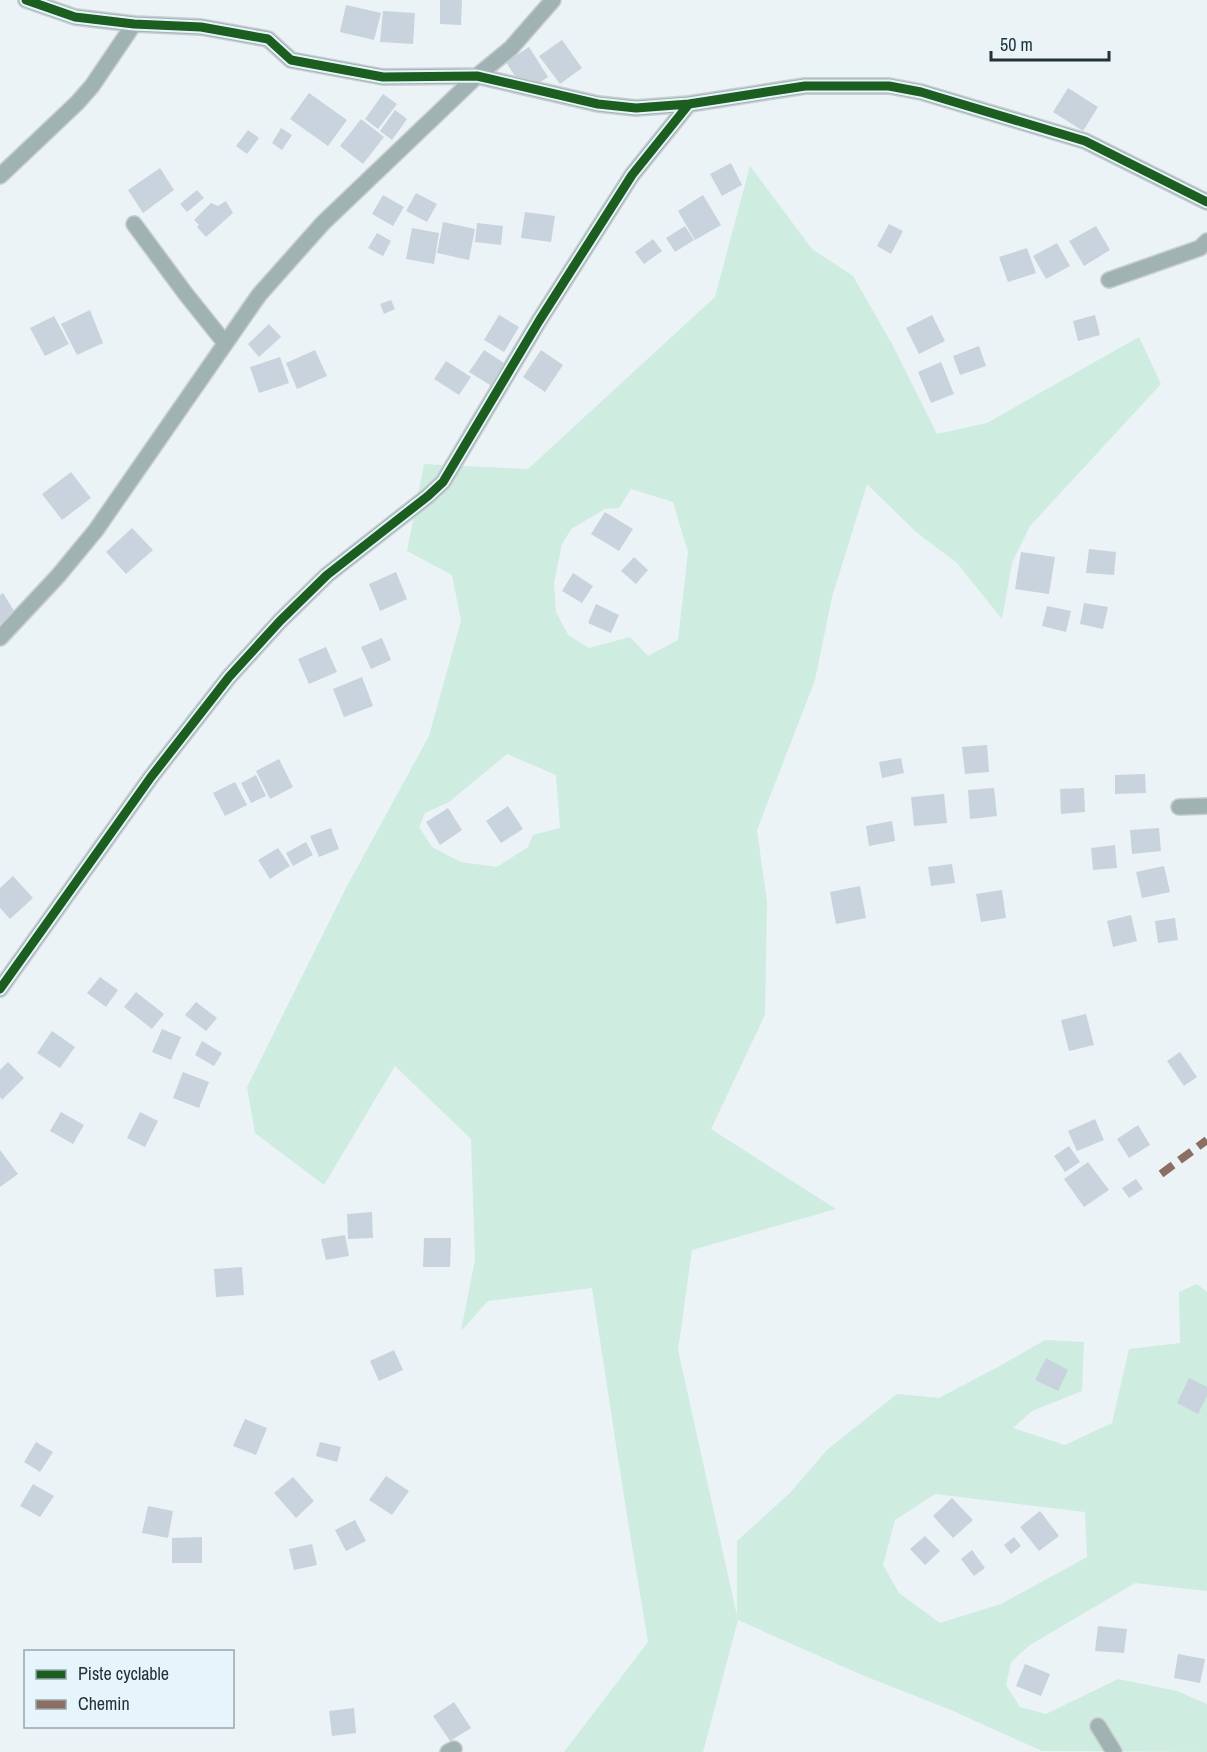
<svg xmlns="http://www.w3.org/2000/svg" width="1207" height="1752" viewBox="0 0 1207 1752" font-family="'Archivo Narrow',sans-serif">
<rect width="100%" height="100%" fill="#ebf3f6"/>
<path fill="#ceecdf" fill-rule="evenodd" d="M 750,166 L 812,249 L 853,276 L 892,344 L 937,434 L 987,423 L 1139,337 L 1161,384 L 1030,526 L 1012,563 L 1002,619 L 957,563 L 916,532 L 867,484 L 832,597 L 815,680 L 757,830 L 767,902 L 765,1015 L 711,1129 L 836,1209 L 692,1250 L 678,1350 L 737,1616 L 737,1541 L 790,1493 L 827,1450 L 897,1394 L 939,1398 L 998,1367 L 1045,1340 L 1084,1342 L 1082,1391 L 1032,1411 L 1013,1428 L 1065,1445 L 1112,1423 L 1129,1349 L 1180,1343 L 1179,1292 L 1197,1284 L 1207,1292 L 1207,1591 L 1135,1583 L 1030,1645 L 1011,1662 L 1006,1685 L 1020,1707 L 1046,1714 L 1118,1679 L 1177,1691 L 1207,1704 L 1207,1752 L 1042,1751 L 951,1710 L 862,1675 L 738,1620 L 703,1752 L 564,1752 L 648,1642 L 625,1503 L 592,1288 L 488,1301 L 461,1331 L 475,1260 L 471,1139 L 395,1066 L 324,1185 L 255,1133 L 247,1087 L 346,888 L 429,736 L 461,621 L 452,575 L 407,551 L 424,464 L 528,469 L 715,297 ZM 631,489 L 673,502 L 688,552 L 678,640 L 648,656 L 630,637 L 589,648 L 568,635 L 556,612 L 554,583 L 562,544 L 571,529 L 605,509 L 619,508 ZM 507,754 L 556,775 L 560,828 L 533,835 L 528,847 L 497,867 L 461,862 L 432,847 L 419,827 L 425,813 L 449,802 ZM 935,1494 L 1085,1512 L 1087,1557 L 1001,1604 L 940,1623 L 899,1593 L 883,1565 L 895,1520 Z"/>
<path fill="#c8d3dd" d="M 440,0 L 462,0 L 461,25 L 440,24 Z
M 346,5 L 381,13 L 374,40 L 340,32 Z
M 383,11 L 415,13 L 413,44 L 380,42 Z
M 562,40 L 582,68 L 560,84 L 539,56 Z
M 529,47 L 548,77 L 525,92 L 506,62 Z
M 1068,88 L 1098,107 L 1083,131 L 1053,112 Z
M 309,93 L 347,120 L 328,146 L 290,119 Z
M 383,94 L 397,104 L 378,129 L 365,119 Z
M 395,110 L 407,119 L 392,140 L 380,131 Z
M 361,119 L 384,137 L 363,164 L 340,146 Z
M 281,128 L 292,135 L 282,150 L 272,143 Z
M 248,130 L 259,138 L 247,154 L 236,146 Z
M 731,163 L 742,185 L 722,196 L 710,174 Z
M 160,168 L 174,190 L 143,213 L 128,190 Z
M 197,190 L 204,198 L 187,212 L 180,204 Z
M 416,193 L 437,204 L 427,222 L 406,211 Z
M 383,195 L 404,207 L 393,226 L 372,214 Z
M 703,195 L 721,225 L 695,240 L 678,211 Z
M 226,201 L 233,213 L 206,237 L 197,227 L 199,225 L 194,220 L 211,203 L 218,206 Z
M 525,212 L 555,216 L 551,242 L 521,238 Z
M 443,222 L 475,229 L 469,260 L 437,253 Z
M 477,223 L 503,226 L 501,245 L 475,242 Z
M 889,224 L 903,231 L 891,254 L 877,246 Z
M 685,226 L 694,240 L 675,252 L 666,238 Z
M 1096,226 L 1110,250 L 1084,266 L 1069,241 Z
M 412,228 L 439,233 L 434,264 L 406,259 Z
M 377,233 L 391,241 L 383,256 L 368,248 Z
M 653,239 L 662,251 L 644,264 L 635,252 Z
M 1057,243 L 1070,266 L 1046,279 L 1033,256 Z
M 1027,248 L 1036,273 L 1008,282 L 999,257 Z
M 391,300 L 395,309 L 384,314 L 380,304 Z
M 90,310 L 103,343 L 77,355 L 61,324 Z
M 499,315 L 519,327 L 504,352 L 484,340 Z
M 932,315 L 945,341 L 919,354 L 906,328 Z
M 1095,315 L 1100,335 L 1078,341 L 1073,321 Z
M 54,316 L 69,344 L 45,356 L 30,328 Z
M 269,324 L 281,337 L 259,357 L 248,344 Z
M 979,346 L 986,366 L 960,375 L 953,356 Z
M 315,350 L 327,376 L 297,389 L 286,363 Z
M 484,350 L 507,365 L 493,387 L 469,372 Z
M 541,350 L 563,365 L 545,392 L 523,377 Z
M 280,357 L 289,383 L 259,393 L 250,367 Z
M 446,361 L 471,377 L 459,395 L 434,379 Z
M 941,362 L 954,394 L 931,403 L 918,372 Z
M 71,472 L 91,498 L 62,520 L 42,494 Z
M 605,512 L 633,529 L 619,551 L 591,534 Z
M 132,528 L 153,550 L 126,574 L 106,552 Z
M 1089,549 L 1116,552 L 1114,575 L 1086,573 Z
M 1021,552 L 1055,557 L 1049,594 L 1015,589 Z
M 634,557 L 648,570 L 636,584 L 621,571 Z
M 396,572 L 407,599 L 380,611 L 369,584 Z
M 573,573 L 593,586 L 582,603 L 562,591 Z
M 3,593 L 16,614 L 0,624 L 0,595 Z
M 1084,603 L 1108,607 L 1103,629 L 1080,624 Z
M 596,604 L 619,615 L 611,633 L 588,623 Z
M 1047,606 L 1071,611 L 1066,632 L 1042,626 Z
M 382,638 L 391,660 L 371,669 L 361,647 Z
M 326,647 L 337,672 L 309,684 L 298,659 Z
M 362,677 L 373,706 L 344,717 L 333,689 Z
M 987,745 L 989,772 L 965,774 L 962,747 Z
M 901,758 L 904,773 L 882,778 L 879,762 Z
M 279,759 L 293,787 L 270,799 L 256,771 Z
M 1145,774 L 1146,793 L 1115,794 L 1115,775 Z
M 256,775 L 266,796 L 251,803 L 241,783 Z
M 235,782 L 247,805 L 225,816 L 213,793 Z
M 994,788 L 997,816 L 970,819 L 968,790 Z
M 1084,788 L 1085,812 L 1061,814 L 1060,789 Z
M 944,794 L 947,823 L 914,826 L 911,797 Z
M 508,806 L 523,829 L 501,843 L 486,821 Z
M 448,808 L 462,830 L 440,845 L 426,822 Z
M 892,821 L 895,841 L 869,846 L 866,826 Z
M 331,828 L 339,849 L 319,857 L 310,836 Z
M 1159,828 L 1161,851 L 1132,854 L 1130,830 Z
M 306,842 L 313,855 L 293,866 L 286,853 Z
M 1115,845 L 1117,868 L 1093,870 L 1091,848 Z
M 278,848 L 290,866 L 270,879 L 258,860 Z
M 952,864 L 955,883 L 931,886 L 928,867 Z
M 1164,866 L 1170,892 L 1142,898 L 1136,872 Z
M 13,876 L 33,898 L 10,919 L 0,908 L 0,888 Z
M 860,886 L 866,918 L 836,924 L 830,892 Z
M 1002,890 L 1006,918 L 981,922 L 976,894 Z
M 1131,915 L 1137,941 L 1113,947 L 1107,921 Z
M 1175,918 L 1178,940 L 1158,943 L 1155,921 Z
M 100,977 L 118,990 L 106,1007 L 87,993 Z
M 136,992 L 164,1014 L 152,1029 L 124,1007 Z
M 196,1002 L 217,1018 L 206,1031 L 185,1015 Z
M 1086,1014 L 1094,1045 L 1069,1051 L 1061,1020 Z
M 162,1029 L 181,1037 L 171,1060 L 152,1052 Z
M 52,1031 L 75,1047 L 60,1068 L 37,1053 Z
M 202,1041 L 222,1053 L 214,1066 L 195,1055 Z
M 1180,1052 L 1197,1077 L 1184,1086 L 1167,1061 Z
M 8,1062 L 24,1078 L 2,1100 L 0,1097 L 0,1070 Z
M 183,1072 L 209,1082 L 199,1108 L 173,1098 Z
M 61,1112 L 84,1125 L 73,1144 L 50,1131 Z
M 140,1112 L 158,1121 L 145,1147 L 127,1138 Z
M 1095,1119 L 1104,1140 L 1077,1151 L 1068,1131 Z
M 1138,1125 L 1150,1145 L 1129,1158 L 1117,1139 Z
M 1069,1146 L 1080,1162 L 1065,1172 L 1054,1156 Z
M 0,1150 L 18,1174 L 0,1187 Z
M 1088,1162 L 1109,1190 L 1084,1207 L 1064,1179 Z
M 1136,1179 L 1143,1189 L 1129,1198 L 1122,1188 Z
M 372,1212 L 373,1238 L 348,1239 L 347,1214 Z
M 345,1235 L 349,1256 L 326,1260 L 321,1239 Z
M 424,1238 L 451,1238 L 450,1267 L 423,1267 Z
M 242,1267 L 244,1295 L 216,1297 L 214,1269 Z
M 394,1350 L 403,1370 L 379,1381 L 370,1361 Z
M 1046,1358 L 1068,1370 L 1058,1391 L 1035,1380 Z
M 1189,1378 L 1207,1387 L 1207,1396 L 1198,1414 L 1177,1403 Z
M 245,1419 L 267,1428 L 256,1455 L 233,1446 Z
M 36,1442 L 53,1452 L 40,1472 L 24,1462 Z
M 320,1442 L 341,1447 L 337,1462 L 316,1456 Z
M 386,1476 L 409,1491 L 392,1515 L 369,1500 Z
M 293,1477 L 314,1501 L 296,1518 L 274,1493 Z
M 33,1484 L 54,1496 L 40,1517 L 20,1506 Z
M 952,1498 L 973,1520 L 953,1538 L 933,1516 Z
M 148,1506 L 173,1511 L 168,1538 L 142,1533 Z
M 1040,1511 L 1059,1536 L 1039,1551 L 1020,1527 Z
M 355,1520 L 366,1541 L 346,1551 L 335,1530 Z
M 925,1536 L 940,1551 L 925,1565 L 910,1549 Z
M 202,1537 L 202,1563 L 172,1563 L 172,1538 Z
M 1014,1537 L 1021,1546 L 1011,1554 L 1004,1545 Z
M 312,1544 L 317,1565 L 294,1570 L 289,1549 Z
M 972,1550 L 985,1568 L 974,1576 L 961,1559 Z
M 1098,1626 L 1127,1629 L 1124,1653 L 1095,1651 Z
M 1178,1654 L 1205,1659 L 1200,1683 L 1174,1678 Z
M 1025,1664 L 1050,1674 L 1041,1696 L 1016,1686 Z
M 454,1702 L 471,1728 L 450,1741 L 433,1716 Z
M 354,1708 L 356,1733 L 332,1736 L 329,1711 Z"/>
<g fill="none" stroke-linecap="round" stroke-linejoin="round">
<g stroke="#c8cfd3" stroke-width="18">
<path id="minor" d="M 26,0 L 75,17 L 134,24 L 201,27 L 268,39 L 291,60 L 383,77 L 477,76 L 598,104 L 636,108 L 689,104 L 805,86 L 889,86 L 921,92 L 1085,141 L 1207,202
M 0,176 L 77,103 L 92,86 L 134,24
M 134,224 L 185,293 L 225,343
M 1109,280 L 1200,248 L 1207,241
M 0,638 L 58,576 L 96,530 L 259,295 L 323,223 L 477,76 L 511,48 L 553,0
M 1179,807 L 1207,806
M 0,989 L 151,777 L 229,677 L 280,621 L 327,575 L 428,496 L 443,482 L 539,321 L 632,175 L 689,104
M 1098,1726 L 1114,1752
M 448,1752 L 454,1749"/>
</g>
<use href="#minor" stroke="#a1b2b2" stroke-width="15"/>
<path stroke="#8d6e63" stroke-width="8" stroke-dasharray="15 8" stroke-linecap="butt" d="M 1161,1174 L 1207,1140"/>
<g stroke="#e6f5fb" stroke-width="13">
<path id="cycleway" d="M 26,0 L 75,17 L 134,24 L 201,27 L 268,39 L 291,60 L 383,77 L 477,76 L 598,104 L 636,108 L 689,104 L 805,86 L 889,86 L 921,92 L 1085,141 L 1207,202
M 0,989 L 151,777 L 229,677 L 280,621 L 327,575 L 428,496 L 443,482 L 539,321 L 632,175 L 689,104"/>
</g>
<use href="#cycleway" stroke="#1b5e20" stroke-width="9"/>
</g>
<rect x="24" y="1650" width="210" height="78" fill="#e6f5fb" stroke="#98a7ad" stroke-width="1.5"/>
<rect x="36" y="1670" width="30" height="9" fill="#1b5e20" stroke="#98a7ad" stroke-width="1.5"/>
<text x="78" y="1680" font-size="18" fill="#233237">Piste cyclable</text>
<rect x="36" y="1700" width="30" height="9" fill="#8d6e63" stroke="#98a7ad" stroke-width="1.5"/>
<text x="78" y="1710" font-size="18" fill="#233237">Chemin</text>
<path d="M991 51v9h118v-9" fill="none" stroke="#233237" stroke-width="3"/>
<text x="1000" y="51" font-size="18" fill="#233237" stroke="#e6f5fb" stroke-width="4.5" paint-order="stroke">50 m</text>
</svg>
